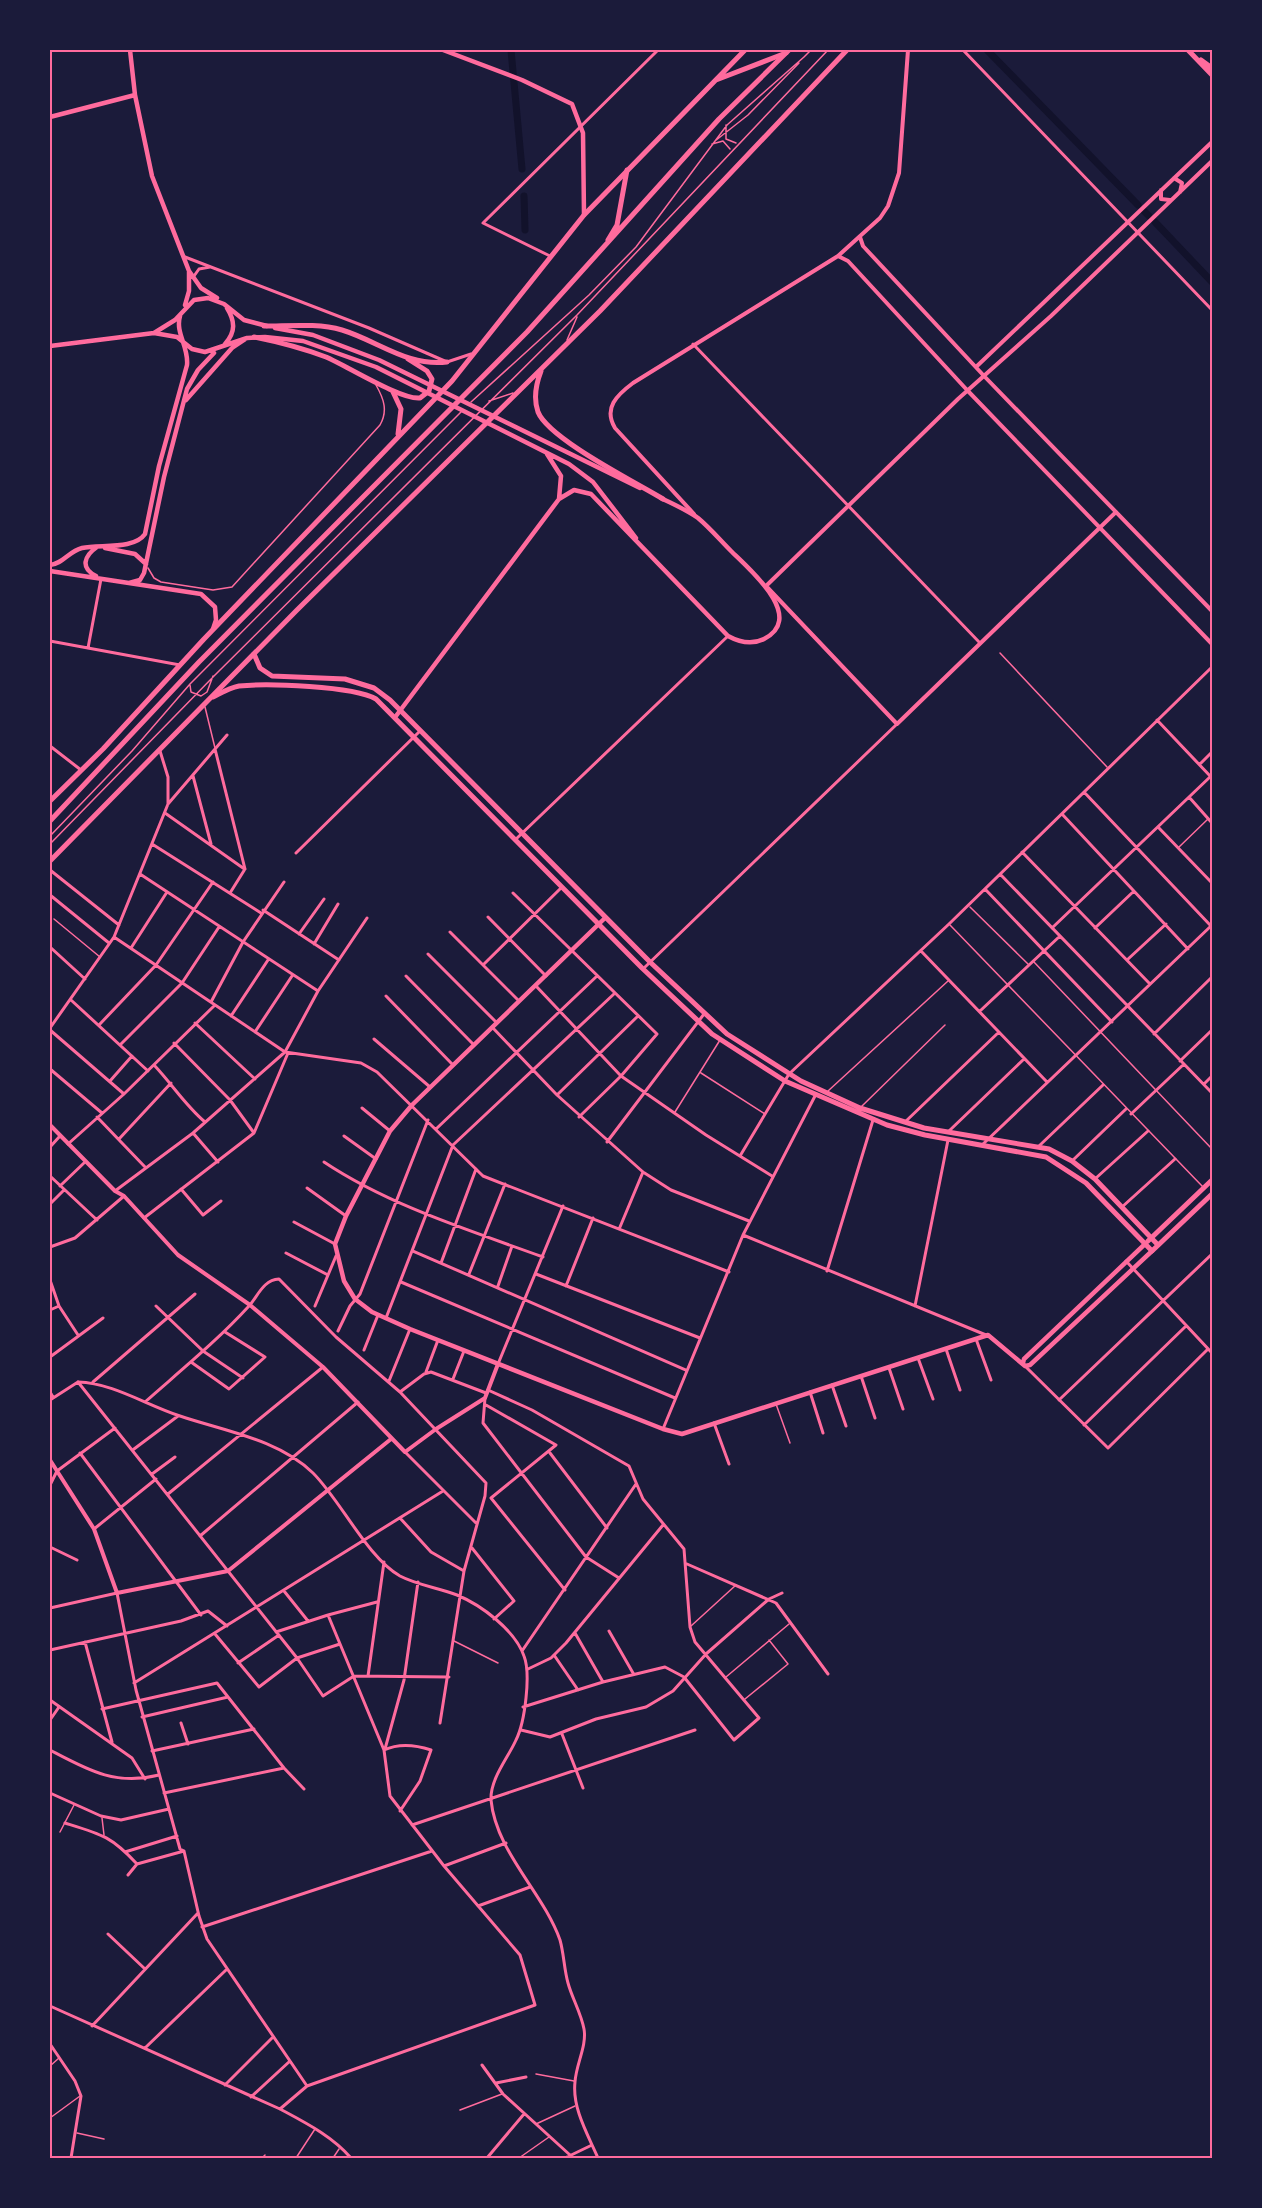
<svg xmlns="http://www.w3.org/2000/svg" width="1262" height="2208" viewBox="0 0 1262 2208" font-family="'Source Serif 4',serif">
<rect width="100%" height="100%" fill="#1b1b3a"/>
<g fill="none" stroke-linecap="round" stroke-linejoin="round">
<path stroke="#12122b" stroke-width="7" d="M 511,50 L 522,169
M 987,50 L 1138,205
M 524,196 L 525,230
M 1144,211 L 1149,216
M 1155,222 L 1212,282"/>
<path stroke="#ff6b9d" stroke-width="1.5" d="M 804,57 L 811,50
M 726,125 L 726,139 L 736,143
M 715,141 L 748,115 L 799,63
M 712,144 L 723,141 L 730,149
M 567,340 L 577,317
M 489,401 L 513,393
M 471,402 L 589,295 L 636,247 L 727,125 L 804,57
M 148,568 L 154,578 L 161,582 L 213,590 L 232,587 L 380,425 C 388,411 384,399 376,385
M 1000,653 L 1107,767
M 190,685 L 191,692 L 201,696 L 207,692 L 213,676
M 205,707 L 215,748
M 50,836 L 132,751 L 190,684 L 461,412
M 50,844 L 214,676 L 577,315 L 828,50
M 1179,847 L 1208,819
M 970,907 L 1028,964
M 54,919 L 100,957
M 950,925 L 1203,1187
M 1033,961 L 1212,1149
M 701,1073 L 765,1114
M 828,1091 L 948,981
M 862,1106 L 945,1025
M 675,1112 L 720,1040
M 776,1404 L 790,1443
M 691,1626 L 736,1585
M 454,1641 L 498,1663
M 726,1677 L 789,1624
M 745,1699 L 788,1664 L 769,1640
M 102,1818 L 104,1835
M 60,1832 L 74,1805
M 50,2066 L 59,2058
M 536,2074 L 574,2081
M 460,2110 L 502,2094
M 50,2118 L 80,2096
M 536,2124 L 575,2106
M 77,2133 L 104,2139
M 262,2158 L 265,2155
M 296,2158 L 315,2129
M 333,2158 L 339,2149
M 519,2158 L 549,2137"/>
<path stroke="#ff6b9d" stroke-width="3" d="M 963,50 L 1212,310
M 550,256 L 483,223 L 658,50
M 185,257 L 369,328 L 447,362 L 471,354
M 194,276 L 199,269 L 210,267
M 693,344 L 980,643
M 50,641 L 180,665
M 88,648 L 101,579
M 1157,720 L 1212,778
M 50,746 L 81,770
M 215,749 L 245,869
M 160,751 L 168,777 L 168,804
M 1200,764 L 1212,752
M 193,776 L 211,844
M 1084,792 L 1211,926
M 1189,797 L 1212,823
M 165,813 L 243,868
M 1062,814 L 1188,949
M 1158,827 L 1212,883
M 515,840 L 728,636
M 152,844 L 261,913
M 1022,852 L 1150,984
M 296,853 L 420,731
M 50,870 L 119,925
M 140,874 L 318,991
M 1000,874 L 1212,1093
M 985,889 L 1112,1022
M 230,893 L 245,869
M 513,893 L 657,1034 L 621,1076 L 579,1117
M 50,895 L 109,943
M 263,910 L 339,960
M 488,917 L 546,976
M 1052,928 L 1211,776
M 1095,928 L 1134,891
M 450,932 L 519,1001
M 299,934 L 324,899
M 114,937 L 285,1052 L 361,1063 L 377,1072 L 483,1176 L 729,1272
M 314,944 L 338,904
M 50,947 L 85,979
M 131,948 L 167,892
M 921,951 L 1047,1082
M 428,954 L 497,1023
M 1127,960 L 1166,924
M 483,965 L 562,887
M 644,968 L 897,724
M 406,976 L 474,1045
M 536,986 L 621,1076 L 706,1135 L 772,1176
M 386,996 L 453,1065
M 71,1000 L 148,1071
M 211,1002 L 243,942 L 284,882
M 980,1011 L 1060,936
M 231,1016 L 268,960
M 195,1023 L 255,1079
M 99,1025 L 156,965 L 213,882
M 492,1027 L 557,1095 L 643,1172 L 671,1190 L 749,1221
M 50,1028 L 114,937 L 168,804 L 227,735
M 50,1030 L 124,1094
M 255,1032 L 292,976
M 1154,1034 L 1212,977
M 374,1039 L 430,1087
M 174,1043 L 230,1100 L 254,1133
M 121,1044 L 182,983 L 219,927
M 1180,1061 L 1212,1030
M 154,1065 C 172,1084 185,1105 205,1122
M 50,1069 L 102,1113
M 110,1081 L 132,1056
M 1204,1084 L 1212,1076
M 557,1095 L 638,1016
M 362,1108 L 390,1131
M 1131,1114 L 1184,1064
M 97,1117 L 146,1168
M 905,1122 L 999,1032
M 436,1129 L 597,976
M 949,1131 L 1024,1059
M 193,1133 L 218,1162
M 344,1136 L 376,1159
M 119,1139 L 171,1083
M 607,1142 L 704,1014
M 68,1144 L 124,1094 L 215,1005
M 982,1145 L 1212,925
M 1039,1146 L 1103,1085
M 50,1147 L 60,1136
M 740,1156 L 789,1074 L 949,924 L 1212,667
M 1072,1161 L 1126,1109
M 324,1162 C 390,1206 469,1230 543,1257
M 50,1176 L 97,1220
M 1096,1178 L 1148,1131
M 60,1186 L 85,1162
M 307,1188 L 346,1216
M 181,1189 L 203,1215 L 221,1201
M 115,1191 L 193,1133 L 285,1052 L 318,991 L 367,918
M 50,1204 L 64,1190
M 1122,1207 L 1175,1159
M 144,1218 L 254,1133 L 288,1053
M 294,1222 L 335,1244
M 620,1227 L 643,1172
M 743,1235 L 986,1335
M 50,1247 L 75,1238 L 124,1196
M 413,1251 L 686,1370
M 286,1253 L 328,1275
M 1126,1261 L 1212,1353
M 441,1263 L 476,1169
M 827,1271 L 873,1120
M 469,1274 L 505,1184
M 536,1274 L 700,1338
M 50,1280 L 59,1306 L 78,1335
M 401,1282 L 675,1398
M 498,1286 L 512,1246
M 566,1286 L 593,1218
M 156,1306 L 203,1351 L 243,1378
M 315,1306 L 336,1256
M 915,1306 L 948,1140
M 50,1310 L 59,1306
M 386,1318 L 453,1145 L 615,993
M 338,1331 L 350,1306 L 360,1294 L 428,1120
M 976,1339 L 991,1380
M 946,1349 L 960,1390
M 364,1350 L 378,1315
M 50,1357 L 103,1318
M 918,1358 L 933,1399
M 191,1362 L 229,1389 L 265,1357 L 225,1332
M 498,1364 L 563,1206
M 1026,1367 L 1108,1448 L 1208,1349
M 889,1368 L 903,1409
M 426,1372 L 438,1340
M 861,1376 L 875,1418
M 453,1379 L 464,1351
M 389,1381 L 410,1329
M 78,1382 C 113,1383 146,1405 180,1416 C 224,1431 278,1439 313,1473 C 341,1501 367,1557 400,1576 C 417,1585 439,1588 457,1595 C 481,1605 515,1630 524,1656 C 531,1674 525,1722 516,1740 C 508,1758 490,1779 491,1800 C 496,1852 543,1892 560,1940 C 564,1954 564,1969 568,1983 C 572,1998 581,2013 584,2029 C 587,2046 576,2064 575,2082 C 572,2108 588,2135 598,2158
M 78,1382 L 297,1658 L 323,1696 L 354,1676 L 449,1677
M 93,1382 L 195,1294
M 832,1385 L 846,1426
M 488,1390 L 532,1410 L 629,1466 L 643,1499 L 684,1549 L 690,1627 L 695,1642 L 759,1718 L 734,1740 L 684,1677 L 665,1667 L 603,1682 L 523,1707
M 50,1392 L 53,1397
M 400,1392 L 424,1374 L 431,1372 L 486,1393
M 810,1392 L 823,1433
M 485,1398 L 483,1423 L 586,1557 L 619,1578
M 50,1400 L 78,1382
M 1059,1400 L 1212,1254
M 145,1402 C 180,1371 217,1341 249,1306 C 258,1296 263,1280 279,1279 L 336,1337 L 400,1392 L 486,1483 L 485,1496 L 464,1571 L 440,1723
M 486,1405 L 556,1445 L 491,1498
M 714,1423 L 729,1464
M 1084,1425 L 1186,1326
M 663,1429 L 743,1235 L 815,1096
M 134,1449 L 178,1416
M 405,1452 L 477,1524
M 80,1453 L 201,1615
M 550,1453 L 607,1528
M 152,1474 L 175,1457
M 50,1485 L 57,1471 L 115,1428
M 168,1494 L 323,1367
M 491,1498 L 565,1590
M 400,1518 L 431,1552 L 464,1571
M 94,1529 L 156,1479
M 200,1536 L 358,1402
M 50,1547 L 77,1560
M 472,1548 L 514,1601 L 494,1619
M 687,1564 L 776,1603 L 828,1674
M 284,1591 L 308,1621
M 50,1608 L 117,1593 L 136,1690 L 180,1849 L 184,1851 L 199,1916 L 207,1939 L 307,2086
M 609,1631 L 633,1673
M 276,1632 L 328,1615 L 377,1602
M 575,1633 L 603,1682
M 215,1634 L 259,1687 L 297,1658 L 340,1644
M 85,1642 L 112,1742
M 50,1650 L 181,1621 L 208,1611 L 227,1626
M 522,1651 L 636,1484
M 554,1655 L 578,1690
M 238,1663 L 279,1635
M 528,1669 L 551,1658 L 566,1643 L 663,1525
M 368,1676 L 384,1562
M 134,1683 L 443,1491
M 50,1700 L 132,1758 L 145,1779
M 102,1709 L 217,1683 L 284,1768 L 304,1789
M 142,1717 L 228,1697
M 50,1720 L 59,1707
M 181,1723 L 188,1744
M 521,1730 L 550,1737 L 596,1719 L 646,1707 L 673,1691 L 706,1654 L 769,1599 L 782,1593
M 562,1734 L 583,1788
M 385,1749 L 404,1680 L 418,1582
M 50,1750 C 88,1770 115,1786 159,1775
M 384,1750 C 399,1743 416,1745 431,1750 L 420,1781 L 400,1811
M 152,1751 L 254,1729
M 50,1793 L 101,1816 L 121,1820 L 169,1809
M 164,1793 L 284,1768
M 65,1823 C 101,1834 111,1836 137,1864
M 412,1825 L 695,1730
M 125,1852 L 177,1836
M 137,1864 L 184,1851
M 444,1866 L 506,1843
M 128,1875 L 137,1864
M 478,1906 L 530,1887
M 202,1927 L 432,1851
M 108,1934 L 145,1969
M 50,2006 L 280,2109 C 306,2123 332,2136 351,2158
M 92,2026 L 198,1913
M 50,2044 L 75,2081 L 81,2096 L 71,2158
M 145,2048 L 226,1970
M 482,2065 L 503,2094 L 570,2155
M 496,2083 L 526,2077
M 225,2085 L 272,2038
M 251,2097 L 290,2061
M 280,2109 L 307,2086 L 535,2005 L 520,1955 L 444,1866 L 390,1796 L 384,1750 L 328,1615
M 487,2158 L 524,2114
M 565,2158 L 592,2145"/>
<path stroke="#ff6b9d" stroke-width="4" d="M 1174,178 L 1182,183 L 1180,192
M 1161,190 L 1161,199 L 1170,200
M 860,237 L 863,246 L 985,377 L 1212,611
M 838,256 L 848,261 L 967,390 L 1212,644
M 976,367 L 1212,142
M 1116,512 L 897,724 L 766,586 L 958,399 L 1051,316 L 1212,161
M 694,514 L 615,428 C 603,408 617,395 633,383 L 838,256 L 880,218 L 888,206 L 899,173 L 908,50
M 50,1125 L 115,1191 L 124,1196 L 178,1255 L 250,1305 L 323,1367 L 405,1452 L 436,1429 L 485,1398 L 498,1364
M 50,1460 L 94,1529 L 117,1593 L 228,1571 L 391,1439"/>
<path stroke="#ff6b9d" stroke-width="4.5" d="M 130,50 L 135,95 L 152,176 L 189,271 L 201,288 L 217,298
M 443,50 L 522,80 L 572,104 L 583,133 L 584,215
M 50,117 L 135,95
M 185,305 L 189,291 L 189,272
M 275,328 L 313,335 L 379,360 L 640,488
M 154,333 L 175,320 L 194,300 L 208,298 L 224,304 L 244,320 L 267,326
M 225,344 C 236,332 235,321 227,308
M 50,346 L 154,333 L 177,337 L 192,349 L 205,352 L 247,338 L 265,337 L 303,341 L 376,367 L 569,464 L 593,482 L 636,538
M 186,400 L 232,348 L 244,340
M 559,499 L 574,490 L 591,494 L 728,636 C 739,642 752,645 764,639 C 807,617 748,568 731,551 C 720,540 710,528 698,518 C 687,510 673,504 661,498
M 105,548 L 135,554 L 146,564
M 50,565 C 63,564 69,551 82,548 C 100,544 134,550 145,534 L 159,466 L 187,365 C 189,347 175,333 180,316
M 50,571 L 201,594 L 215,607 L 216,620 L 213,629
M 96,576 C 80,568 84,556 97,547
M 129,583 L 140,580 L 144,573 L 164,477 L 187,389 L 198,370 L 214,353
M 396,716 L 559,499 L 561,476 L 547,454
M 605,918 L 412,1105 L 390,1131 L 346,1216 L 335,1244 L 344,1281 L 355,1299 L 372,1312 L 410,1329 L 663,1429 L 682,1434 L 988,1335 L 1025,1366 L 1030,1365 L 1152,1251
M 1023,1363 L 1024,1359 L 1145,1244"/>
<path stroke="#ff6b9d" stroke-width="5" d="M 1188,50 L 1212,75
M 1201,60 L 1212,68
M 716,80 L 786,53
M 264,326 C 289,326 318,323 342,330 C 378,341 408,367 447,362
M 254,337 C 279,342 302,348 326,357 C 347,366 401,400 420,398 L 429,391 L 432,379 L 427,371 L 408,359
M 393,392 L 401,409 L 398,434
M 254,654 L 260,668 L 272,676 L 345,679 L 374,688 L 390,700 L 650,962 L 727,1034 L 801,1081 L 860,1108 L 924,1128 L 1049,1149 L 1072,1161 L 1095,1179 L 1158,1245
M 213,697 C 221,693 229,688 239,686 C 267,683 353,686 376,699 L 642,968 L 712,1034 L 785,1081 L 887,1125 L 925,1135 L 1046,1157 L 1086,1183 L 1152,1251 L 1212,1194
M 50,801 L 103,749 L 204,639 L 452,381 L 584,215 L 745,50
M 1148,1241 L 1212,1180"/>
<path stroke="#ff6b9d" stroke-width="5" d="M 608,240 L 617,225 L 627,170
M 541,371 C 536,384 533,398 538,412 C 549,439 635,482 663,499
M 50,821 L 199,662 L 527,332 L 719,119 L 789,50
M 50,861 L 297,610 L 600,311 L 847,50"/>
</g>
<rect width="1262" height="2208" fill="none" stroke="#1b1b3a" stroke-width="102"/>
<rect x="51" y="51" width="1160" height="2106" fill="none" stroke="#ff6b9d" stroke-width="2"/>
</svg>
